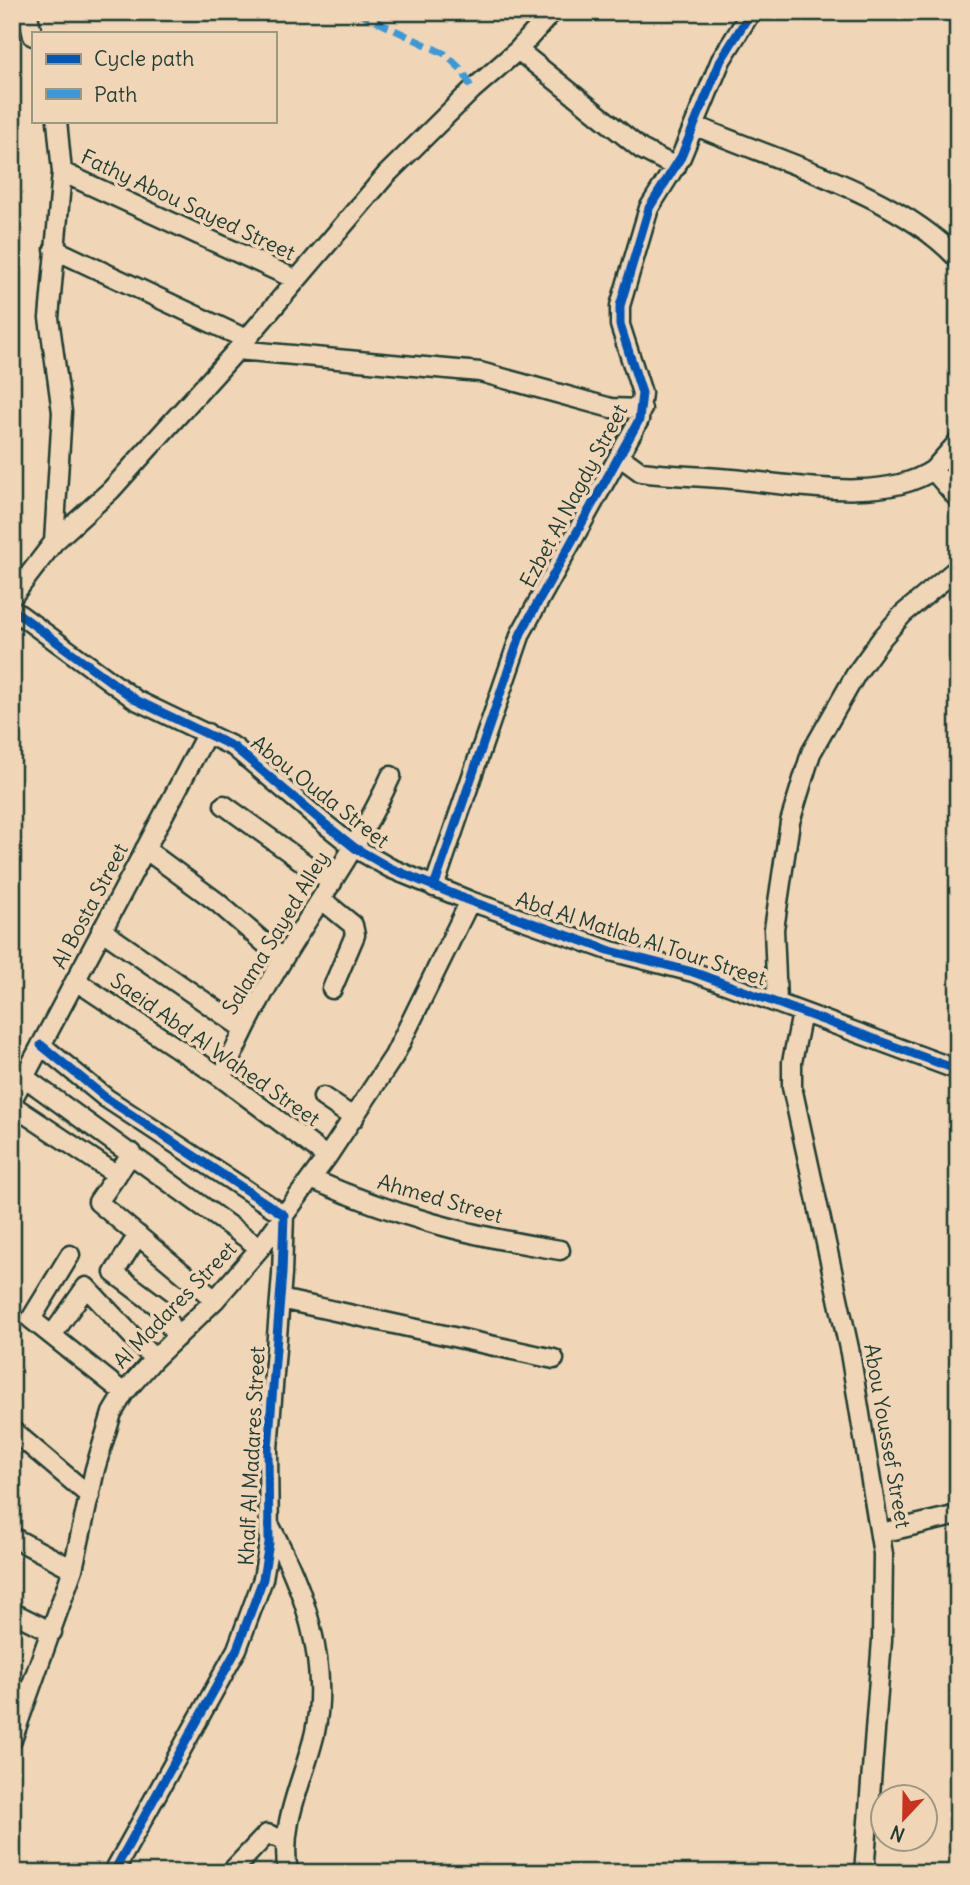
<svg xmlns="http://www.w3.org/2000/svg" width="970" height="1885" viewBox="0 0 970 1885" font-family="Delius,sans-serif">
<rect width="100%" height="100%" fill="#f0d6b7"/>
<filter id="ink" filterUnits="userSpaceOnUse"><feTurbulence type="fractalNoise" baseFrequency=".0143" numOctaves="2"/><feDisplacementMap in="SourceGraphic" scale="14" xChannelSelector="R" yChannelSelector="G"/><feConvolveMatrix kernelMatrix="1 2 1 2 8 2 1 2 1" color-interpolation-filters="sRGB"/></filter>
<g filter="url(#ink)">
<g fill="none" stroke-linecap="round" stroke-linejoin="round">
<g stroke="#1f3d34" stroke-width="23">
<path id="minor" d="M 27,12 L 33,36
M 518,50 L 641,149 L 676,167
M 696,126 C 777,161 897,193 958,259
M 62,172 L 295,279
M 54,249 L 246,339
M 237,350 L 480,372 L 611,408 L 642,409
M 958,442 L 933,470 L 958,499
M 619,456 L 641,472 C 671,476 702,476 732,479 C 790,484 883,504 933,470
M 54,542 L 62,412 L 49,318 L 62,172 L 57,121
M 12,597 L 54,542 L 111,490 L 237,350 L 386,175 L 472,90 L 518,50 L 552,12
M 12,609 L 136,700 L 234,747 L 325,824 L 355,848 L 390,868 L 470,901 L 611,951 L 693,972 L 958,1070
M 224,805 L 332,883
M 145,849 L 217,902 L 283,959
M 434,887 L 521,633 L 639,420 L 642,393 L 620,325 L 620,306 L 649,208 L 681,157 L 721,60 L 751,12
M 321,899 L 353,925 L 355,935 L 332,989
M 101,930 L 244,1029
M 76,981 L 222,1078 L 327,1157
M 777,1002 L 774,929 L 790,822 L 811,753 L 856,674 L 882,638 L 903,614 L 958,568
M 802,1013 L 792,1062 L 792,1087 L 850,1353 L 883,1554 L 882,1640 L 864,1873
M 41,1045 L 106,1098 L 284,1215 L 282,1274 L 268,1449 L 269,1543 L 263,1579 L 237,1649 L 113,1873
M 24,1077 L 260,1248
M 222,1078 C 240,1037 260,997 283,959 C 320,898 362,841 391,776
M 323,1097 L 354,1118
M 12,1100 L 207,733
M 12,1105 L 117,1175
M 132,1153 L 98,1202 L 215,1300
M 311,1179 C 396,1216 468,1236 560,1250
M 138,1235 L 114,1273 L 162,1309 L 176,1338
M 70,1255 L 31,1319 L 124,1393
M 280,1299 L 554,1359
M 53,1334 L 86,1287 L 154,1359
M 12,1430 L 90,1496
M 270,1526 C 303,1586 330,1662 315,1732 C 304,1781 279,1821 288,1873
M 881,1533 L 958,1515
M 12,1537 L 73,1569
M 12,1612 L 52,1632
M 12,1740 L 73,1569 L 95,1469 L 112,1413 L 124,1393 L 154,1359 L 215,1300 L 260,1248 L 327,1157 L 394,1056 L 470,901
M 230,1873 L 267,1834 L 285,1840"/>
</g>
<use href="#minor" stroke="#f0d6b7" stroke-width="18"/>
<path stroke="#3a99d8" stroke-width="7" stroke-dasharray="14 7" stroke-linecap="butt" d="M 357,12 L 445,54 L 463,71 L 472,90"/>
<g stroke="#f0d6b7" stroke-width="13">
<path id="cycleway" d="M 12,609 L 136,700 L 234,747 L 325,824 L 355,848 L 390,868 L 470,901 L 611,951 L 693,972 L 958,1070
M 434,887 L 521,633 L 639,420 L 642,393 L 620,325 L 620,306 L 649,208 L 681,157 L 721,60 L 751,12
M 41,1045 L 106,1098 L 284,1215 L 282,1274 L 268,1449 L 269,1543 L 263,1579 L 237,1649 L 113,1873"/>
</g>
<use href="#cycleway" stroke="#0057b8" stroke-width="9"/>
</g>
</g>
<g text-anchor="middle" stroke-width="7" stroke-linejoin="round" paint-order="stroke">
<g font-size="21" fill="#1f3d34" stroke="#f0d6b7">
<text transform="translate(188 205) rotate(25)" y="7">Fathy Abou Sayed Street</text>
<text transform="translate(574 496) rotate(-62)" y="7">Ezbet Al Nagdy Street</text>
<text transform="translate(320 792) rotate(38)" y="7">Abou Ouda Street</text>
<text transform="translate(90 906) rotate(-62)" y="7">Al Bosta Street</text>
<text transform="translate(276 933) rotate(-59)" y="7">Salama Sayed Alley</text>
<text transform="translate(641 939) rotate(18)" y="7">Abd Al Matlab Al Tour Street</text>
<text transform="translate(215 1050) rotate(35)" y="7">Saeid Abd Al Wahed Street</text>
<text transform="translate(440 1199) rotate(16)" y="7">Ahmed Street</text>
<text transform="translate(175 1305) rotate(-46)" y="7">Al Madares Street</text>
<text transform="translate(887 1436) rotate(80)" y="7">Abou Youssef Street</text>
<text transform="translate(252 1456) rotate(-87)" y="7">Khalf Al Madares Street</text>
</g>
</g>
<rect width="970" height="1885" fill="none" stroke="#f0d6b7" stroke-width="42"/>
<rect x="21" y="21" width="928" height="1843" fill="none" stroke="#1f3d34" stroke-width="2.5" filter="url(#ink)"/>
<rect x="32" y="32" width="245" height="91" fill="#f0d6b7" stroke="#9c9983" stroke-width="2"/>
<rect x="46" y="54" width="35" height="10" fill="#0057b8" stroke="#9c9983" stroke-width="2"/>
<text x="94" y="66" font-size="21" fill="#1f3d34">Cycle path</text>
<rect x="46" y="89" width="35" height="10" fill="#3a99d8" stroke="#9c9983" stroke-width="2"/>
<text x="94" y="102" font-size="21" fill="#1f3d34">Path</text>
<g transform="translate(904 1818) rotate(202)"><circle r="33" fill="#f0d6b7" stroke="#9c9983" stroke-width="2"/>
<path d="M0-5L12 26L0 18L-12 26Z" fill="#c8321e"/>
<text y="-10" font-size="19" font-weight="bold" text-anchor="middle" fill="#1f3d34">N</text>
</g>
</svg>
